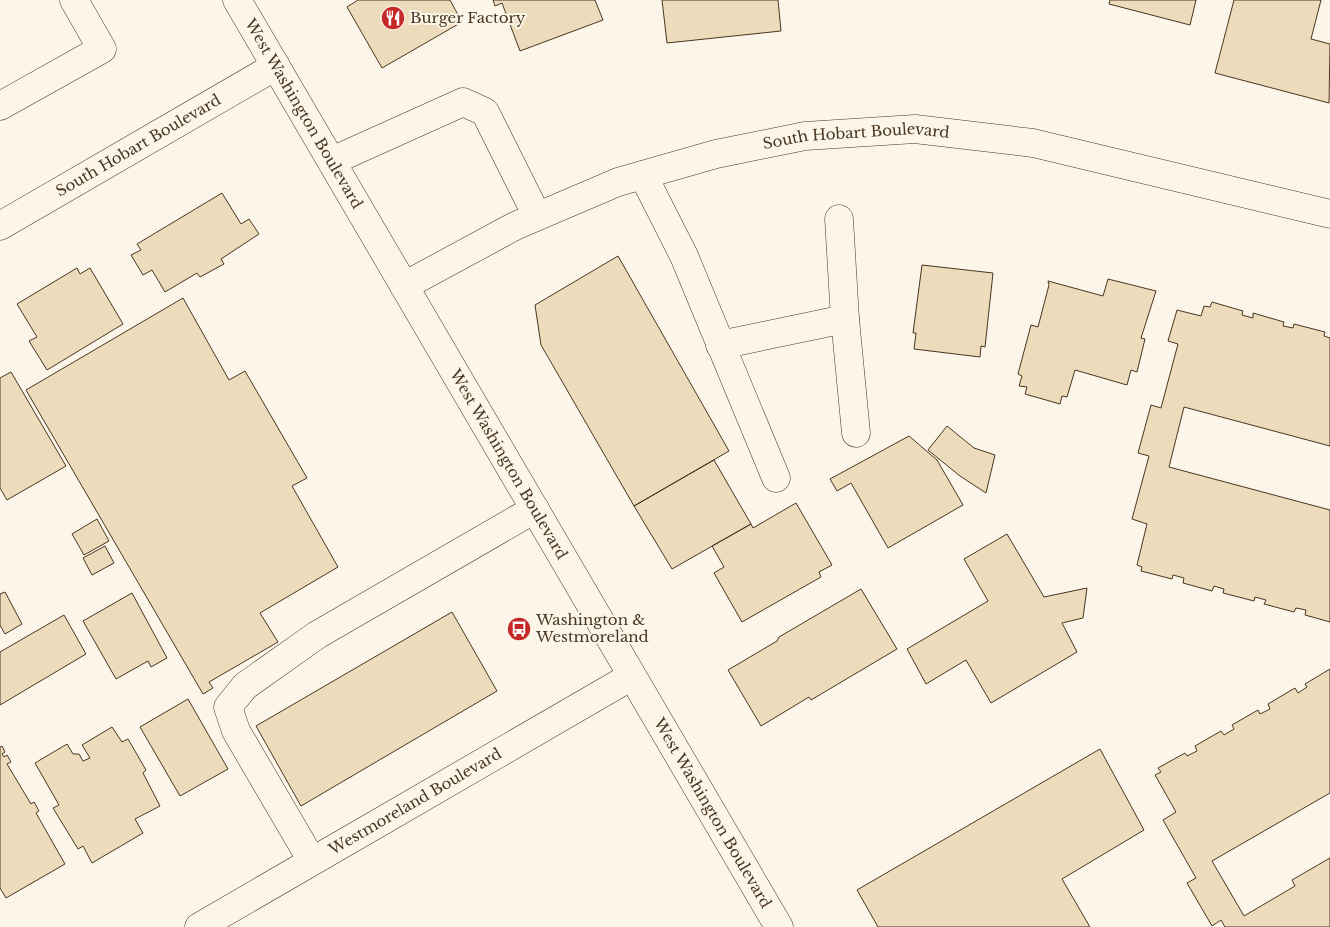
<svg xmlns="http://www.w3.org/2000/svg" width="1330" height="927" viewBox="0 0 1330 927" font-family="'Libre Baskerville',serif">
<rect width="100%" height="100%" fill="#fbf6e9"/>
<path fill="#ecdcbc" stroke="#4a3520" d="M 358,0 L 450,0 L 462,22 L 382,68 L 347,7 Z
M 493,0 L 595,0 L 603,20 L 520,51 L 502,3 L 495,6 Z
M 662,0 L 778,0 L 781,31 L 667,43 Z
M 1110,0 L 1196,0 L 1190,25 L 1109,4 Z
M 1234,0 L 1321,0 L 1311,39 L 1330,44 L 1329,103 L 1215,73 Z
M 222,193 L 241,224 L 249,219 L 259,234 L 221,259 L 224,264 L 200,277 L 197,273 L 165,292 L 152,270 L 143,275 L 131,255 L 141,250 L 137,244 Z
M 618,256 L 729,451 L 634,506 L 541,345 L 535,305 Z
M 922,265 L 993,273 L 985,347 L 981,346 L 980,357 L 914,349 L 916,333 L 913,333 Z
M 77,268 L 80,274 L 90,268 L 123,324 L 47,370 L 29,341 L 37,337 L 17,304 Z
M 1108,279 L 1156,291 L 1141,338 L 1145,339 L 1137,372 L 1131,370 L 1127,385 L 1075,370 L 1067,397 L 1062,396 L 1060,404 L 1025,394 L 1027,387 L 1019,386 L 1022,376 L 1018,374 L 1031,325 L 1038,327 L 1049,285 L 1048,281 L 1103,296 Z
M 183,298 L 229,380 L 245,371 L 307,478 L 292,486 L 338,567 L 260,613 L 278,642 L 209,682 L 213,688 L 203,694 L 26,390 Z
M 1212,302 L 1243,311 L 1242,315 L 1253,318 L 1253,313 L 1284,322 L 1283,326 L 1293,328 L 1294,324 L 1325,332 L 1324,336 L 1330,338 L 1330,446 L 1184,407 L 1169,467 L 1330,510 L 1330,622 L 1305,615 L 1306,610 L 1296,608 L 1294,612 L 1264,604 L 1266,600 L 1255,597 L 1254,601 L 1223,593 L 1224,589 L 1214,586 L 1212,591 L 1183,583 L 1184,578 L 1173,575 L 1172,579 L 1141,571 L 1142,567 L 1137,565 L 1147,524 L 1132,519 L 1149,456 L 1138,453 L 1151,405 L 1161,408 L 1178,344 L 1168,341 L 1177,310 L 1201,316 L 1204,306 L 1210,307 Z
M 11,372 L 66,466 L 7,500 L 0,488 L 0,378 Z
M 947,426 L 974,448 L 995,455 L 986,493 L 960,476 L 928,450 Z
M 909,436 L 937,460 L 963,505 L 888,548 L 851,483 L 837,491 L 830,479 Z
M 714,460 L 751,524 L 672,569 L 634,506 Z
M 796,503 L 832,565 L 819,572 L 821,577 L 742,622 L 714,573 L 724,567 L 712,546 L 751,524 L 753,528 Z
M 97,519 L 109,541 L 84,555 L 72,534 Z
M 1007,534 L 1044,597 L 1087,588 L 1083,618 L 1062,623 L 1077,652 L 991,703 L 966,660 L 926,684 L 907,649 L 988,601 L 964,559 Z
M 105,546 L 114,563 L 92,575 L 83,558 Z
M 861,589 L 897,649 L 811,700 L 809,697 L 761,726 L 728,670 L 777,641 L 779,637 Z
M 5,592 L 22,624 L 5,634 L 0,625 L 0,594 Z
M 132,593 L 167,658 L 151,667 L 148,661 L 116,679 L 83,621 Z
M 452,612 L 497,691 L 301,806 L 256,726 Z
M 64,615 L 86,654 L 0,705 L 0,652 Z
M 1330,669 L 1330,793 L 1212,861 L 1244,916 L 1295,886 L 1292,880 L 1330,858 L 1330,927 L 1225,927 L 1221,920 L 1212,926 L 1187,883 L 1196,878 L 1163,820 L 1176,812 L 1155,775 L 1161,772 L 1158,768 L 1185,753 L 1187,756 L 1197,751 L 1195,746 L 1221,731 L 1224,735 L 1234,729 L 1232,725 L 1258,710 L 1260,714 L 1270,709 L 1268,704 L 1295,688 L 1298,693 L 1307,687 L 1305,684 Z
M 188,699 L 228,769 L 180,796 L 140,727 Z
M 112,727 L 122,742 L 128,739 L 146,770 L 143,773 L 160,806 L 135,819 L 143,833 L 92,863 L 83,846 L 78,849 L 53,808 L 59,805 L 35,763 L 67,744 L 73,754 L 79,754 L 83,761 L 90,758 L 82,745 Z
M 2,746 L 5,752 L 2,754 L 4,757 L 7,755 L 11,762 L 7,764 L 31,804 L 34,802 L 39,811 L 36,813 L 65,864 L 6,898 L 0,888 L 0,747 Z
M 1100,749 L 1144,830 L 1062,879 L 1090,927 L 878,927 L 857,890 Z"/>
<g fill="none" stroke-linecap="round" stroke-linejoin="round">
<g stroke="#4a3520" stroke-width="29">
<g id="minor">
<path d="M 0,106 L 102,49 L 74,0"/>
<path d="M 332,161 L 463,102 L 485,112 L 537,216"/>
<path d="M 643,175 L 684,256 L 776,478"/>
<path d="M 839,219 L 845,319"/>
<path id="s1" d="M 0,226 L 276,66"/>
<path id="s2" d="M 404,286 L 515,226 L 618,182 L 716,154 L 805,136 L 915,129 L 1033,143 L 1330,214"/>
<path d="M 720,345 L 845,319 L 856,433"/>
<path d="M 312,861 L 236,731 L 228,707 L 245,686 L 317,635 L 535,509"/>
<path id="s3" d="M 199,927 L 632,676"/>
</g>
</g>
<g stroke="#4a3520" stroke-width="29">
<g id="major">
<path id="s4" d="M 237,0 L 779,927"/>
</g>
</g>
<use href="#minor" stroke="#fbf6e9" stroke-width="28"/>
<use href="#major" stroke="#fbf6e9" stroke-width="28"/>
</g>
<defs>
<g id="restaurant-disc" transform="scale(1.25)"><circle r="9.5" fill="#c62828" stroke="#fbf6e9"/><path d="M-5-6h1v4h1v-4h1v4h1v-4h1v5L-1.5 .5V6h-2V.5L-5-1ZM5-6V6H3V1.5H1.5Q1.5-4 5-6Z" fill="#fff"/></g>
<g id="bus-disc" transform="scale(1.25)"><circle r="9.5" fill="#c62828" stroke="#fbf6e9"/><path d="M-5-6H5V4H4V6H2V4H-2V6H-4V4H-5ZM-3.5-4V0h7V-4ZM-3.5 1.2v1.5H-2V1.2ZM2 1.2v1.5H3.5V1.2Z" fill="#fff"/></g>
</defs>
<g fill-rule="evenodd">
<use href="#restaurant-disc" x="393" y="18"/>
<use href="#bus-disc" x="519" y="629"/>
</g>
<g text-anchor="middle" stroke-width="4" stroke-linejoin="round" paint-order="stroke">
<g font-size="15" fill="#4a3520" stroke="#fbf6e9" text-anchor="start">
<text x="410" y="23">Burger Factory</text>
<text x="536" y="625">Washington &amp;<tspan x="536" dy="17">Westmoreland</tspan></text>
</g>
<g font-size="15" fill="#4a3520" stroke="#fbf6e9">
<text dy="5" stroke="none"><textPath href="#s4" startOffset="132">West Washington Boulevard</textPath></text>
<text dy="5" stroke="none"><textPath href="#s2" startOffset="482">South Hobart Boulevard</textPath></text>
<text dy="5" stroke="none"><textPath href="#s1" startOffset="160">South Hobart Boulevard</textPath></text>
<text dy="5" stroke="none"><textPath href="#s4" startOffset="538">West Washington Boulevard</textPath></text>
<text dy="5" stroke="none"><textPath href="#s3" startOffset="250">Westmoreland Boulevard</textPath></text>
<text dy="5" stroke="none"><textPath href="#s4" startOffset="942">West Washington Boulevard</textPath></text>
</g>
</g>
</svg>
